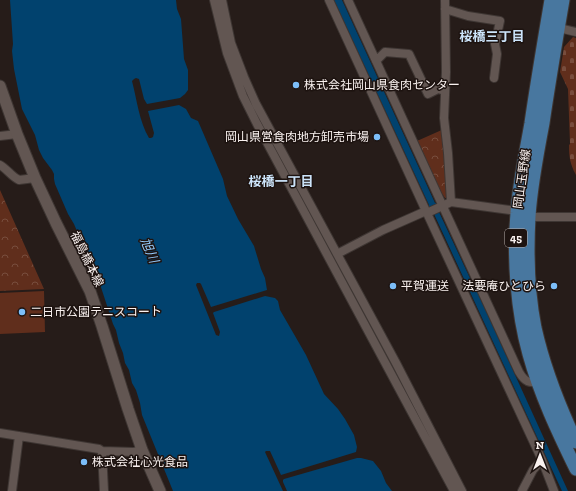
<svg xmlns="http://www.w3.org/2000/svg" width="576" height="491" viewBox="0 0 576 491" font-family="'Zilla Slab','Noto Sans JP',serif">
<defs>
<pattern id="cemetery-stones" width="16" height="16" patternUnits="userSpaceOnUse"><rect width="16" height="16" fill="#602e1c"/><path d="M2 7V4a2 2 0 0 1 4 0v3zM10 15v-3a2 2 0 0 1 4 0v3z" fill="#784d3d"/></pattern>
<pattern id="park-crowns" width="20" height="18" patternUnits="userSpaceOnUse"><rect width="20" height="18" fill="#602e1c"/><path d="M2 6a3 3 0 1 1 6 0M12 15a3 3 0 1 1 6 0" fill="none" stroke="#784d3d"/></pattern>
</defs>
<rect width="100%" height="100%" fill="#261c19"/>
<path fill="#602e1c" d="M 44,291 L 45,332 L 0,334 L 0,293 Z"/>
<path fill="url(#cemetery-stones)" d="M 573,37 L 576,38 L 576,175 C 570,164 569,157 569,145 L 570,144 L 568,89 L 560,72 L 564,47 Z"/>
<path fill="url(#park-crowns)" d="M 444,129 L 448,197 L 446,198 L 445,198 L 439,189 L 417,141 Z
M 0,190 L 44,289 L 0,291 Z"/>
<path fill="#01426e" d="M 10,0 L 176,0 L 177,9 L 181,19 L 184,59 L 188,70 L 188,90 L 185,94 L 180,98 L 147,104 L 144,99 L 139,79 L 136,78 L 134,79 L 132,81 C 137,100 139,121 149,138 L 151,138 L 153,137 L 154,133 L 148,111 L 179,105 L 186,109 L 191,118 L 198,121 L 223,179 L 227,196 L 238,219 L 254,246 L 261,269 L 265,278 L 267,290 L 211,307 L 201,284 L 200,283 L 197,283 L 196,285 L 216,335 L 219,336 L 220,332 L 213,313 L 214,312 L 265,296 L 275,298 L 278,301 L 280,310 L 306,355 L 324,394 L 338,409 L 345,419 L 354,435 L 357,447 L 356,452 L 281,475 L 270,451 L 266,451 L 265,452 L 283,491 L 173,491 L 142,415 L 140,403 L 136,390 L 132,383 L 129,370 L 125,363 L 123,353 L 119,343 L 116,330 L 113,324 L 96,272 L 92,266 L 88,253 L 84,248 L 74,224 L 68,214 L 55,184 L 54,179 L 54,174 L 52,170 L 43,158 L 39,150 L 35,135 L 22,109 L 14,69 L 12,51 L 13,44 Z
M 334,0 L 342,0 L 425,181 L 435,203 L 437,203 L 439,212 L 476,291 L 479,293 L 480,295 L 479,296 L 568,491 L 562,491 L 434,214 L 428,207 L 429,205 Z
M 357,458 L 361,458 L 373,461 L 381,471 L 386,483 L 392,491 L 287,491 L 283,482 L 283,480 L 284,479 Z"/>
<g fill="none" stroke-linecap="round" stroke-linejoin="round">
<g stroke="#3e3633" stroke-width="10">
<path id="minor" d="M 214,0 L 227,53 L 243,96 L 257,124 L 454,491
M 222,0 L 231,43 L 244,77 L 256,104 L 396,363 L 462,491
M 329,0 L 426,211 L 542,460 L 554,491
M 348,0 L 519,372 C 525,382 529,384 541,381
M 445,0 L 446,72 L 444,118 L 448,153 L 451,202
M 445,9 L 468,16 L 500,21 L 495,44 L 497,54 L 494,78
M 555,27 L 576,32
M 376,61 L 385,52 L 409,54 L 428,94 L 438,89 L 445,91
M 0,136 L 17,134
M 0,165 C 7,169 12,177 19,180 L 35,178
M 427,213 L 451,202 L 510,210 L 536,217 L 576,217
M 337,254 L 383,230 L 426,211
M 0,433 L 99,449 L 102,451 L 134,452 L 142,450
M 102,451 L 104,491
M 12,491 L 19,436
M 522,491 L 533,470 L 542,460"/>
</g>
<g stroke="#3e3633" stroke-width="13">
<path id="secondary" d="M 0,86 L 17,134 L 35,178 L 56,223 L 90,291 L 102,326 L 128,409 L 142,450 L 160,491"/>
</g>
<g stroke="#3e3633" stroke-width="15">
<path id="primary" d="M 551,0 C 544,41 537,82 531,123 C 526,152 519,183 517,213 C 513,257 517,311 529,354 C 540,394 558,432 576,469
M 563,0 C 556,41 549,82 543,123 C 537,154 531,185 529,216 C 527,252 528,293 535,328 C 544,368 559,406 576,442"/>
</g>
<use href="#minor" stroke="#625652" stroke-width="8"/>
<use href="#secondary" stroke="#625652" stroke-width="11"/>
<use href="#primary" stroke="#48779f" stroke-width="13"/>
</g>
<g fill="#7cbef9" stroke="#1d1310" stroke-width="1.5">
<circle cx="296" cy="85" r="4"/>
<circle cx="377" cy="137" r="4"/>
<circle cx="393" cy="286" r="4"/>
<circle cx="554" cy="286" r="4"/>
<circle cx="22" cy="312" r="4"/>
<circle cx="84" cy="462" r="4"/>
</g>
<g text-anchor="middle" stroke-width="3" stroke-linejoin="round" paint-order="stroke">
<rect fill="#1d1310" stroke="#b7aeac" stroke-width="1" x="505" y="229" width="22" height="18" rx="3"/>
<g font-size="11" font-weight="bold" fill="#f9f1ef">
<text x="516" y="242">45</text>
</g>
<g font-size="12" fill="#f9f1ef" stroke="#1d1310" text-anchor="start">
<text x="304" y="89">株式会社岡山県食肉センター</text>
<text x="369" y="141" text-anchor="end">岡山県営食肉地方卸売市場</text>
<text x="401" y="290">平賀運送</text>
<text x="546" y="290" text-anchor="end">法要庵ひとひら</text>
<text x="30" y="316">二日市公園テニスコート</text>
<text x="92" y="466">株式会社心光食品</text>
</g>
<g font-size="12" fill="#f9f1ef" stroke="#1d1310">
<text transform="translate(522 179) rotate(-82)" y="4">岡山玉野線</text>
<text transform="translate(87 259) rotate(64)" y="4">福島橋本線</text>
</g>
<g font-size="13" font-weight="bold" fill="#cce4fa" stroke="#1d1310">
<text x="492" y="41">桜橋三丁目</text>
<text x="281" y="186">桜橋一丁目</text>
</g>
<g font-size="13" font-style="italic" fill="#94cafb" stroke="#1d1310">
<text transform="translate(150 250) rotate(67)" y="5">旭川</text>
</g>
</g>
<g transform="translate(540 455)" stroke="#1d1310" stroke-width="3" paint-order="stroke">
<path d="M0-3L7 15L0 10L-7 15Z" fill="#f9f1ef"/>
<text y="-6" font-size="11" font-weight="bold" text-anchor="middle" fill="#f9f1ef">N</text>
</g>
</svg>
